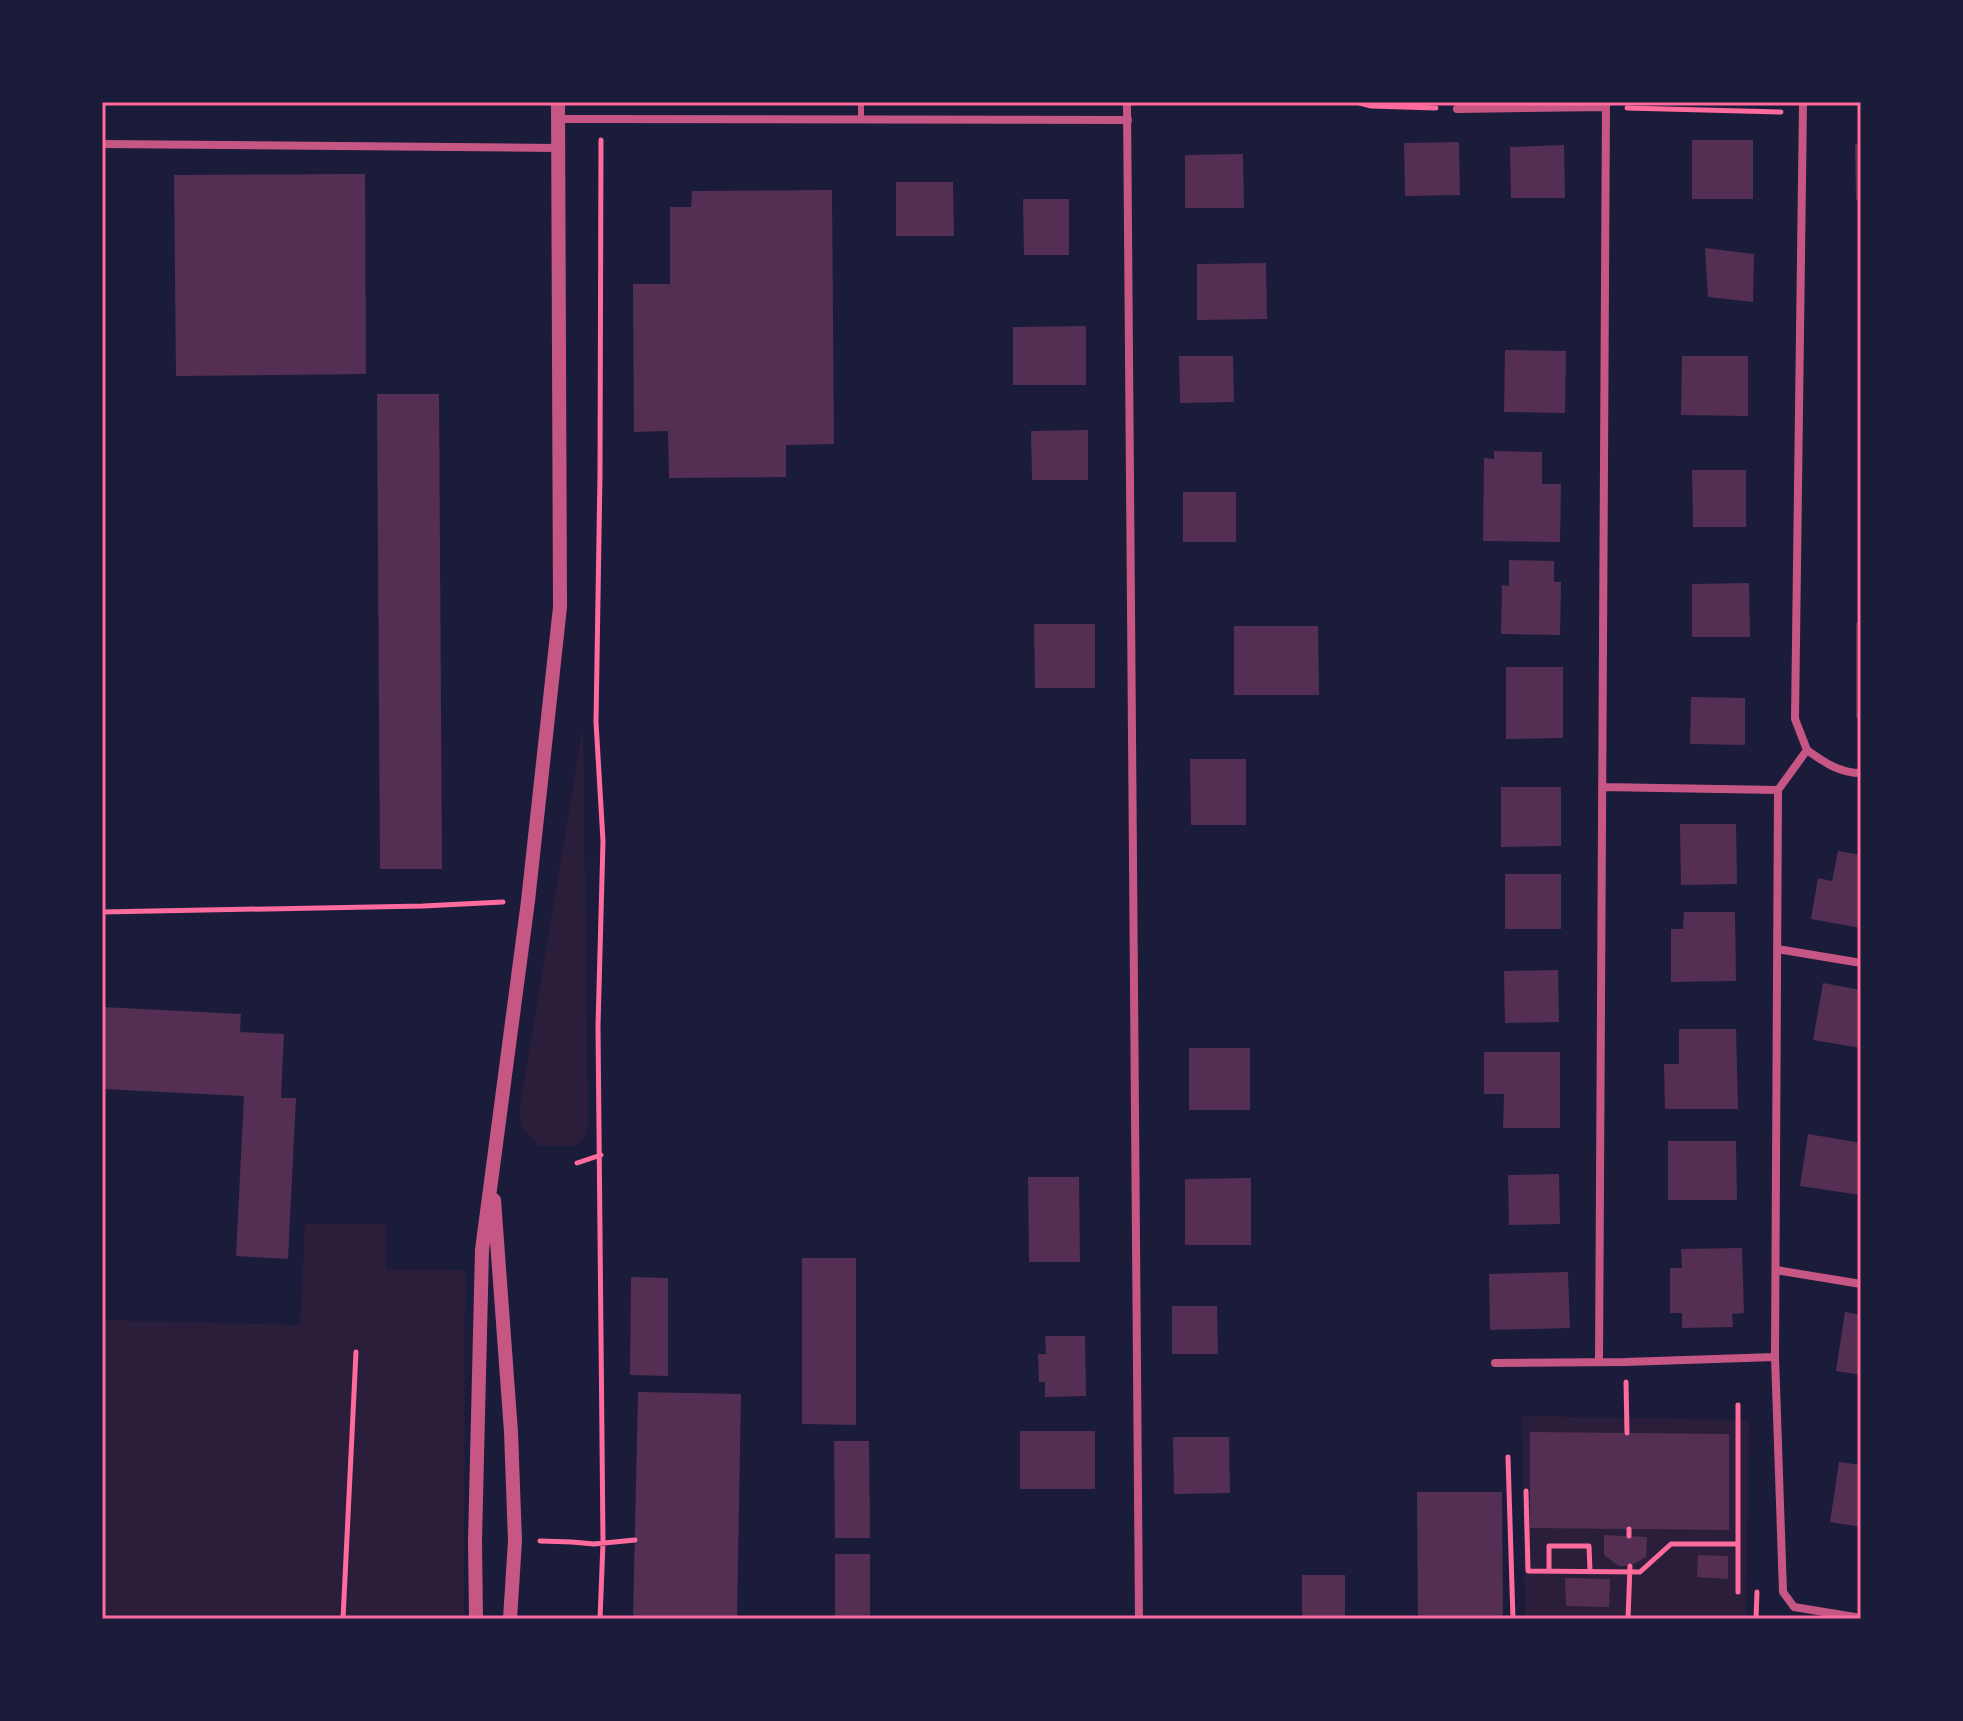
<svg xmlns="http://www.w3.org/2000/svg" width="1963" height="1721" viewBox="0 0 1963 1721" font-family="Karla,sans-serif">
<rect width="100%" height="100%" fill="#1b1b3a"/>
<path fill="#2a1e3b" d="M 583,725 L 588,1121 L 585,1138 L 576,1146 L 539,1146 L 521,1127 L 520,1105 Z
M 305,1224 L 386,1224 L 386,1269 L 465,1270 L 464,1619 L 102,1619 L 102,1320 L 300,1325 Z
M 1522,1416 L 1749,1420 L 1746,1619 L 1525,1619 Z"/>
<path fill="#542f53" d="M 1692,140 L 1753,140 L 1753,199 L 1692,199 Z
M 1459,142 L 1460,195 L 1405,196 L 1404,143 Z
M 1855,144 L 1861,144 L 1861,200 L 1856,200 Z
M 1564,145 L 1565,198 L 1511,198 L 1510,147 Z
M 1243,154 L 1244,208 L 1185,208 L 1185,155 Z
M 365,174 L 366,374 L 176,376 L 174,175 Z
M 896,182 L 953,182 L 954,236 L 896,236 Z
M 832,190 L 834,444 L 786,445 L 786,477 L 669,478 L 668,431 L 634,432 L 633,284 L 670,284 L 670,207 L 691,207 L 692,191 Z
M 1023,199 L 1069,199 L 1069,255 L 1024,255 Z
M 1705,248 L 1754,254 L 1753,302 L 1708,297 Z
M 1266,263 L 1267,319 L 1197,320 L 1197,264 Z
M 1086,326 L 1086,385 L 1013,385 L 1013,327 Z
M 1858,348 L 1861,348 L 1861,412 L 1858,412 Z
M 1505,350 L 1566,351 L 1565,413 L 1504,412 Z
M 1179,356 L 1233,356 L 1234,402 L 1180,403 Z
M 1682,356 L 1748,356 L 1748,416 L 1681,415 Z
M 377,394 L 439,394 L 442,869 L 380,869 Z
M 1088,430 L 1088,480 L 1032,480 L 1031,431 Z
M 1494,451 L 1542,452 L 1542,484 L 1561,484 L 1560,542 L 1483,541 L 1484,458 L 1494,459 Z
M 1692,470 L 1746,470 L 1746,527 L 1693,527 Z
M 1183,492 L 1236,492 L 1236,542 L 1183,542 Z
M 1509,560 L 1554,561 L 1554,582 L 1561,582 L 1560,635 L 1501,634 L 1502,585 L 1509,586 Z
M 1749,583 L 1750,637 L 1692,637 L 1692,584 Z
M 1856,623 L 1861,623 L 1861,718 L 1856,718 Z
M 1034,624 L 1095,624 L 1095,688 L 1035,688 Z
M 1234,626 L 1318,626 L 1319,695 L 1234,695 Z
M 1506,667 L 1563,667 L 1563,738 L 1506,739 Z
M 1691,697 L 1745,698 L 1745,745 L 1690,744 Z
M 1190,759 L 1246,759 L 1246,825 L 1191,825 Z
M 1501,787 L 1561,787 L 1561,846 L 1501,847 Z
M 1680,824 L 1736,824 L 1737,884 L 1681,885 Z
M 1838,851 L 1861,855 L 1861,928 L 1811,919 L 1818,878 L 1832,881 Z
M 1505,874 L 1561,874 L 1561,929 L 1505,929 Z
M 1684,912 L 1735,912 L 1736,981 L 1671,982 L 1671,929 L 1683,929 Z
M 1558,970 L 1559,1022 L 1505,1023 L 1504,971 Z
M 1823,983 L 1861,990 L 1861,1048 L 1813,1040 Z
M 102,1007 L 241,1014 L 240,1032 L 284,1034 L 281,1098 L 296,1098 L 288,1259 L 236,1256 L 244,1096 L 102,1089 Z
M 1679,1029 L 1736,1029 L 1738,1109 L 1665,1109 L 1664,1064 L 1679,1064 Z
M 1189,1048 L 1250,1048 L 1250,1110 L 1189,1110 Z
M 1484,1052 L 1560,1052 L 1560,1128 L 1503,1128 L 1504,1094 L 1484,1094 Z
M 1808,1134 L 1861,1143 L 1860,1195 L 1800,1186 Z
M 1668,1141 L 1736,1141 L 1737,1200 L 1668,1200 Z
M 1559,1174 L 1560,1224 L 1509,1225 L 1508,1175 Z
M 1028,1177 L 1079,1177 L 1080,1262 L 1029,1262 Z
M 1251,1178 L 1251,1245 L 1185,1245 L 1185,1179 Z
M 1742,1248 L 1744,1313 L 1732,1314 L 1733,1327 L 1682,1328 L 1682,1313 L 1670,1313 L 1670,1268 L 1682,1268 L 1681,1249 Z
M 802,1258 L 856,1258 L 856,1425 L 802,1424 Z
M 1568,1272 L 1570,1328 L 1490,1330 L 1489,1274 Z
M 631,1277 L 668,1278 L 668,1376 L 630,1375 Z
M 1172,1306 L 1217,1306 L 1218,1354 L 1172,1354 Z
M 1845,1312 L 1861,1315 L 1861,1375 L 1836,1371 Z
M 1045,1336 L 1085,1336 L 1086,1396 L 1045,1397 L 1045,1382 L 1039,1382 L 1038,1354 L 1046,1354 Z
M 638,1392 L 741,1394 L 737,1619 L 633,1619 Z
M 1020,1431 L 1095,1431 L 1095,1489 L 1020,1489 Z
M 1530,1432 L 1729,1434 L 1729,1530 L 1530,1528 Z
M 1173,1437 L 1229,1437 L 1230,1493 L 1174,1494 Z
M 834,1441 L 869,1441 L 870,1538 L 835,1538 Z
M 1839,1462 L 1861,1465 L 1861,1527 L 1830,1522 Z
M 1417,1492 L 1502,1492 L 1503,1619 L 1418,1619 Z
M 1604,1535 L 1647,1537 L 1646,1557 L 1630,1566 L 1619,1566 L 1604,1555 Z
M 835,1554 L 870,1554 L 870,1619 L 835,1619 Z
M 1698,1555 L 1728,1556 L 1728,1579 L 1697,1577 Z
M 1302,1575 L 1345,1575 L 1345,1619 L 1302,1619 Z
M 1565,1578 L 1610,1579 L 1609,1607 L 1566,1606 Z"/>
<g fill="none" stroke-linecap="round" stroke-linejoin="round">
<path stroke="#ff6b9d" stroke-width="5" d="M 1356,102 L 1371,106 L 1436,108
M 1627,108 L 1781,112
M 102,912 L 423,906 L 503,902
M 577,1163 L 601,1155
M 1626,1382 L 1627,1433
M 1508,1457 L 1513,1619
M 1526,1491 L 1528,1571 L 1640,1572 L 1671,1544 L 1738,1544
M 1629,1536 L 1629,1529
M 540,1541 L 572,1542 L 594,1544 L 635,1540
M 1549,1571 L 1549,1546 L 1589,1546 L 1590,1571
M 1738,1592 L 1738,1405
M 343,1619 L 356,1352
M 600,1619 L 603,1543 L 598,1026 L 603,841 L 596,722 L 600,474 L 601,140
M 1628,1619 L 1630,1566
M 1756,1619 L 1757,1592"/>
<path stroke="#c65784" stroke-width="6" d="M 861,102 L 861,120"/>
<path stroke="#c65784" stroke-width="8" d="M 1127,102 L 1139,1619
M 1803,102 L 1795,719 L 1807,750
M 1457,109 L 1606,107
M 558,119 L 1128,120
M 102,144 L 558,148
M 1807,750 L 1778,790 L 1775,1357 L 1783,1592 L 1794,1607 L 1861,1618
M 1807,750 C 1824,762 1839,773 1861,773
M 1602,787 L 1778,790
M 1777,949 L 1861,963
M 1776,1270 L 1861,1284
M 1599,1362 L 1606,102
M 1495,1363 L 1625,1362 L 1775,1357"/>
<path stroke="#c65784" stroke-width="14" d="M 494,1200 L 511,1432 L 515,1541 L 510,1619
M 476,1619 L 475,1541 L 482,1250 L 528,901 L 560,607 L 558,102"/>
</g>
<rect width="1963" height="1721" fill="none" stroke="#1b1b3a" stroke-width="208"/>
<rect x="104" y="104" width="1755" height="1513" fill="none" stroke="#ff6b9d" stroke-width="3"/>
</svg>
